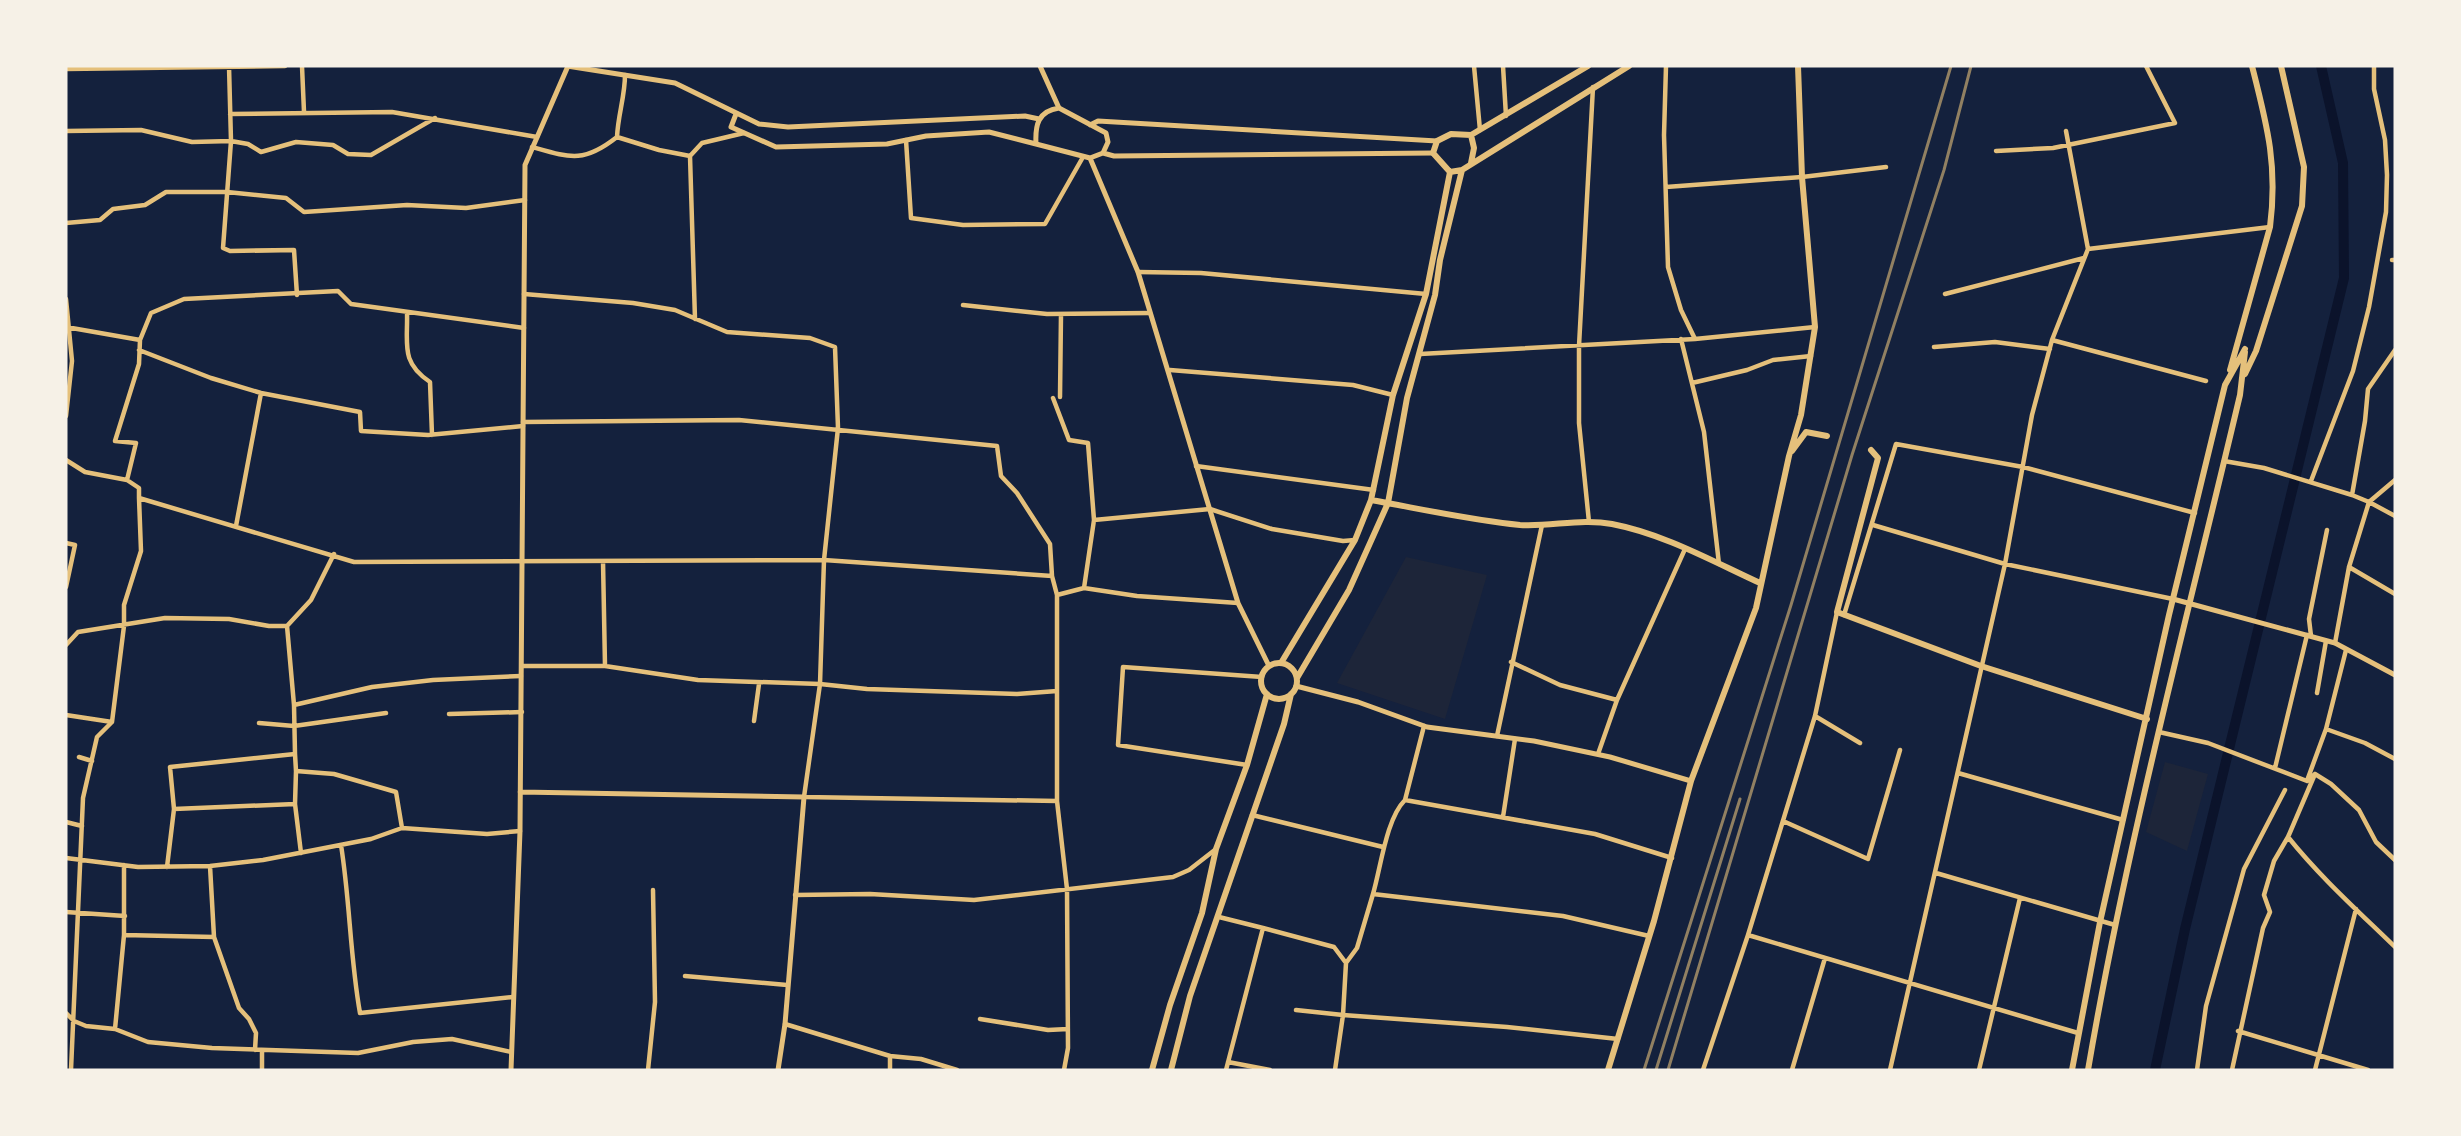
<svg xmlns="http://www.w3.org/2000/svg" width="2461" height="1136" viewBox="0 0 2461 1136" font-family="'PT Serif',serif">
<rect width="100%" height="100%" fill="#14213d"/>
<path fill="#1d2539" d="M 1406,557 L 1487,575 L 1445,719 L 1337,683 Z
M 2165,762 L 2208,774 L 2187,851 L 2146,832 Z"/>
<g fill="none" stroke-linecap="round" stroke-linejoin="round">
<path stroke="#0b132b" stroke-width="10" d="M 2155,1070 L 2185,929 L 2344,278 L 2343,163 L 2321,66"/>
<path stroke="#e5c07b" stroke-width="4.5" d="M 302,66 L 304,112
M 1474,66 L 1480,130
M 1503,66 L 1506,116
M 1666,66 L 1664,135 L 1668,267 L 1681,310 L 1695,339
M 66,69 L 285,66
M 625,75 C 625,96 618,115 617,137 L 659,150 L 690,156
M 230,114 L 392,112 L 537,137
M 66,131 L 141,130 L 192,142 L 231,141 L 229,66
M 906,140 L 911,218 L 963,225 L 1045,224 L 1083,157
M 532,147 C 571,158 584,163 617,137
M 1996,151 L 2053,148 L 2175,123 L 2146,66
M 1666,187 L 1802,177 L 1886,167
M 66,223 L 100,220 L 113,209 L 145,205 L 166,192 L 227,192 L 286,198 L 304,212 L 407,205 L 466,208 L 525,200
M 2088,249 L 2270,227
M 2392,260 L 2395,260
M 1138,272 L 1201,273 L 1426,294
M 524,294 L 633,303 L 675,310 L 727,332 L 810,338 L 835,347 L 838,428 L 824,560 L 820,684 L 804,797 L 1057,801 L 1067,889 L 1068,1048 L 1064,1070
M 1945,294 L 2084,258
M 297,295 L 294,250 L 230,251 L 223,248 L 231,141 L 248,144 L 261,152 L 296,142 L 333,145 L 348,154 L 371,155 L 435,118
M 66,299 L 72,361 L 66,416
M 963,305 L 1047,314 L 1150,313
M 407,312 C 408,344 400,362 430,382 L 432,435
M 695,319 L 690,156 L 702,143 L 744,133
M 66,327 L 140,340 L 151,313 L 184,299 L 338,291 L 351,304 L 524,328
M 1681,339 L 1704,432 L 1719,564
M 2052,340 L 2206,381
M 1934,347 L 1995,342 L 2050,349
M 139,350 L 211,378 L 261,393 L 360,412 L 361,431 L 428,435 L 523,426
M 1420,354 L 1695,339 L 1815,327
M 1170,370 L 1353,385 L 1393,395
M 1692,383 L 1747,370 L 1773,360 L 1811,356
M 1060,397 L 1061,314
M 1053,398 L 1069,440 L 1088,443 L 1094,520
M 66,460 L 85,472 L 127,480 L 139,488 L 139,498 L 354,562 L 824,560 L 1052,576 L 1050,544 L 1017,493 L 1001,476 L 997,446 L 739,420 L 523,422
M 2224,461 L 2264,468 L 2352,495 L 2365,421 L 2368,389 L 2395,350
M 1196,466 L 1374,490
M 127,480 L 136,443 L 115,441 L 139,364 L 140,340
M 2311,481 L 2353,371 L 2369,307 L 2386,212 L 2387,175 L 2385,140 L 2374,89 L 2374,66
M 2352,495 L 2369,502 L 2395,480
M 1589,522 L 1579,423 L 1579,346 L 1593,87
M 1873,525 L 2005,564 L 2173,599
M 236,526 L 261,393
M 66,543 L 75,545 L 66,587
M 603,561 L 605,666
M 2349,567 L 2395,594
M 1052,576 L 1057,595 L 1057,801
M 1057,595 L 1084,588
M 1238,603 L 1137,596 L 1084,588 L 1094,520 L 1210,509 L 1272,529 L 1343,541 L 1355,540
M 1844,615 L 1896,444 L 2023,467 L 2195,513
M 2311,636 L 2309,619 L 2327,530
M 2335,643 L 2349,567 L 2369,502 L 2395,516
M 66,645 L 78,632 L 165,618 L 229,619 L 269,626 L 287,626
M 1511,662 L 1560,685 L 1617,700
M 522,666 L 605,666 L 698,680 L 820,684 L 867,689 L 1017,694 L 1057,691
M 2317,693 L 2326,641
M 294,705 L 287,626 L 311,600 L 334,554
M 449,714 L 522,712
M 66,715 L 112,722
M 1815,716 L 1860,743
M 754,721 L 759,684
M 259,723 L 294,726 L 386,713
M 2326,729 L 2365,743 L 2395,759
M 2159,732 L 2208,743 L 2307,781 L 2315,774 L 2331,784 L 2359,810 L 2376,842 L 2395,860
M 1497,736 L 1542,525
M 295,754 L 294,705 L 372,687 L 433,680 L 521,676
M 1598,754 L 1617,700 L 1685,549
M 79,757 L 92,761
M 1247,765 L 1118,745 L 1123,667 L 1262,677
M 2275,768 L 2307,635
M 1958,773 L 2123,820
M 2308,778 L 2326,729 L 2346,650
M 1405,800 L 1424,726
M 295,804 L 301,853
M 174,809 L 170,767 L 295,754 L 296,771 L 334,774 L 396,792 L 402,828
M 1252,815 L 1383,847
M 1503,817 L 1515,739
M 1783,821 L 1868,859 L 1900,750
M 66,822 L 82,826
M 2288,837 C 2320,877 2358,911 2395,947
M 341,845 C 350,901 350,957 360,1013 L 513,997
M 66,858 L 138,867 L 210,866 L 263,860 L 371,839 L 402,828 L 487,834 L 520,831
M 167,867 L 174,809 L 295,804 L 296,771
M 1936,873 L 2115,925
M 1373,894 C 1381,867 1386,819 1405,800 L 1595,834 L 1672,858
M 795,895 L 870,894 L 974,900 L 1173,877 L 1189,870 L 1216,849
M 66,912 L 125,916
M 1219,917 L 1263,928 L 1226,1070
M 1263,928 L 1334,947 L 1346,963 L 1343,1015 L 1507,1027 L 1618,1039
M 124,935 L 124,865
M 1748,935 L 2078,1033
M 214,937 L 239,1008 L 249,1019 L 256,1033 L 255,1050
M 1346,963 L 1357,948 L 1373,894 L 1563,916 L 1649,936
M 685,976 L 787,985
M 1296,1010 L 1343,1015 L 1335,1070
M 66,1013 L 74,1021 L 86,1026 L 115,1029 L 148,1042 L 212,1048 L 358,1053 L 413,1042 L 452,1039 L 511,1052
M 980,1019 L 1048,1030 L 1068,1029
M 785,1024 L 890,1056 L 890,1070
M 115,1029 L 124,935 L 214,937 L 210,866
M 2238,1031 L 2368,1070
M 890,1056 L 921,1059 L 957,1070
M 1228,1062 L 1270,1070
M 71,1070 L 83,798 L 97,737 L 112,722 L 124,626 L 124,605 L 141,551 L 139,498
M 262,1070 L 262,1050
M 648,1070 L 655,1002 L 653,890
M 1703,1070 L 1748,935 L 1815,716 L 1837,612
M 1792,1070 L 1825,958
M 1890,1070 L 2005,564 L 2032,415 L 2052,340 L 2088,249 L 2066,131
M 1979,1070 L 2020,898
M 2197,1070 L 2206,1006 L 2244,869 L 2285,790
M 2232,1070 L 2263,928 L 2270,912 L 2264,895 L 2274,861 L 2288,837 L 2315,774
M 2315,1070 L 2356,909"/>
<path stroke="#e5c07b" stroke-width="5" d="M 567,66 L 675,83 L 759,124 L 788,127 L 1025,116 L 1039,119
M 1040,66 L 1059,108
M 1059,108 L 1106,133 L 1108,142 L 1103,153 L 1090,158 L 1036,144 C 1035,125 1038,111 1059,108 Z
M 736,114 L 731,127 L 776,147 L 887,144 L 926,136 L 989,132 L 1036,144
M 1090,125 L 1098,121 L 1437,141
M 1103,153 L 1114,156 L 1433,153
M 1090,158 L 1138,272 L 1238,603 L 1269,666
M 2173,599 L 2335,643 L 2395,675
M 1296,686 L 1358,702 L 1427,727 L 1534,741 L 1610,757 L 1691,781
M 520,792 L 804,797 L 785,1024 L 778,1070
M 511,1070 L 520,831 L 525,165 L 568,66"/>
<path stroke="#e5c07b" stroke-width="6" d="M 1588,66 L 1471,135 L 1451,134 L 1437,141 L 1433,153 L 1450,172 L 1462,170 L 1629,66
M 1471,135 L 1474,148 L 1471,163
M 2230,370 L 2270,227 C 2278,165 2267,125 2252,66
M 2245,374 L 2256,351 L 2302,206 L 2304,167 L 2281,66
M 1871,450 L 1878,458 L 1837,612 L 1981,666 L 2147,719
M 1792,451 L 1806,432 L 1827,436
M 1371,500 C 1421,509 1470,520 1520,525 C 1551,527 1581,518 1612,524 C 1664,534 1712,561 1760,583
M 1281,663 L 1355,540 L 1371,500 L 1393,395 L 1426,294 L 1450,172
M1261 681a18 18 0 1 1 36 0a18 18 0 1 1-36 0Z
M 1297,678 L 1349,590 L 1388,503 L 1407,398 L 1435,295 L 1440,260 L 1462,170
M 1152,1070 L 1170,1005 L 1202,913 L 1216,849 L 1247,765 L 1267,694
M 1171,1070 L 1190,996 L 1284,724 L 1291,694
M 1608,1070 L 1654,921 L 1691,781 L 1756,608 L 1789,456 L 1801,415 L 1815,327 L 1802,177 L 1798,66
M 2072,1070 L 2100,922 L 2169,615 L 2225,385 L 2245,349
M 2088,1070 C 2127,842 2187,619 2240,395 L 2245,352"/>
<path stroke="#918062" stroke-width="3" d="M 1644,1070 L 1791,605 L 1951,66
M 1656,1070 L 1740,799
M 1668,1070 L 1852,455 L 1944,170 L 1971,66"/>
</g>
<rect width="2461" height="1136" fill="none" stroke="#f6f1e7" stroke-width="135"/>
</svg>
